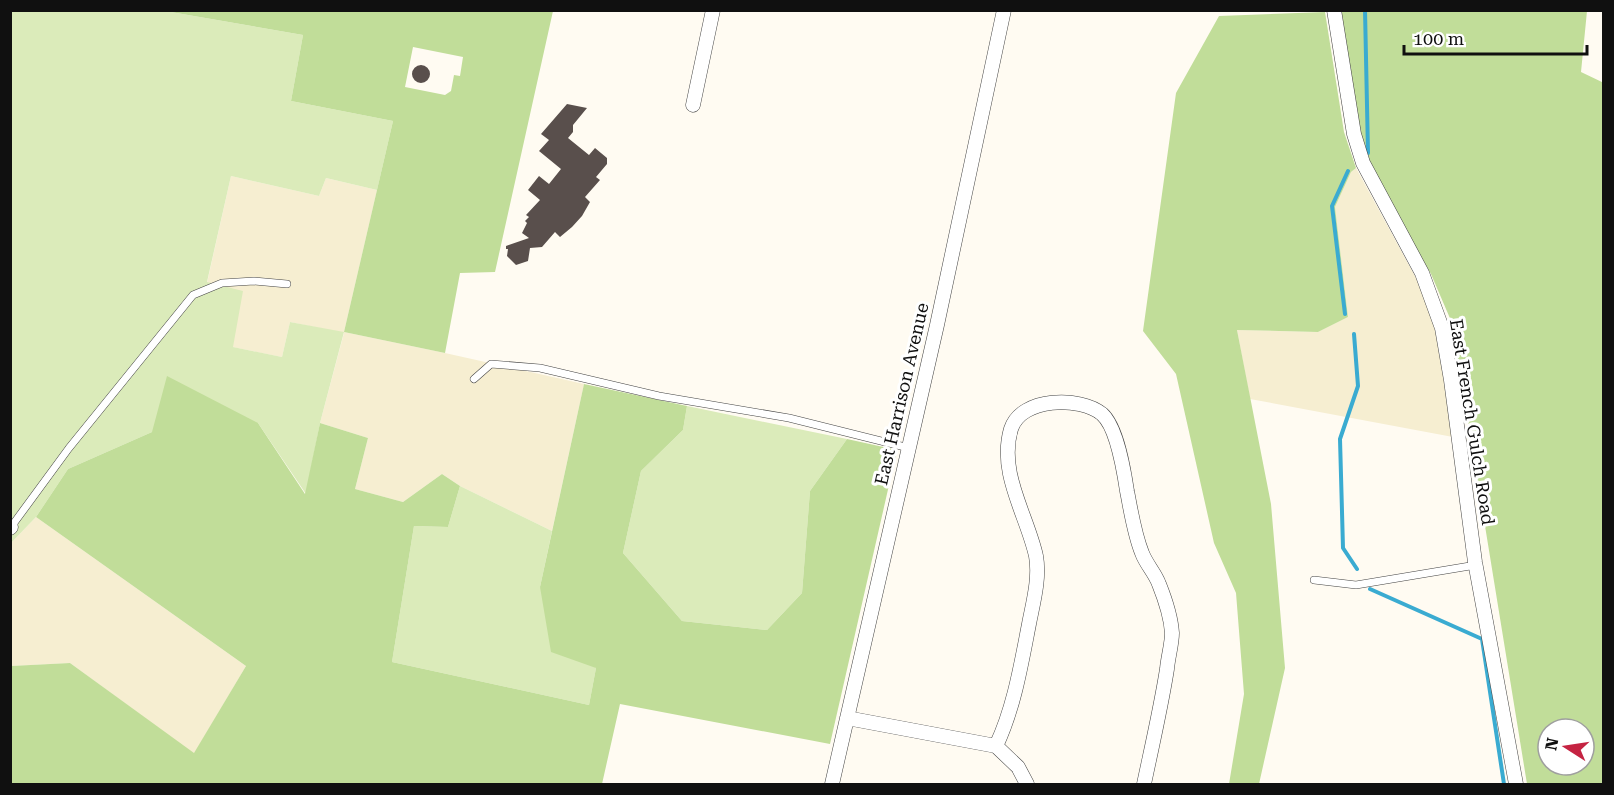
<svg xmlns="http://www.w3.org/2000/svg" width="1614" height="795" viewBox="0 0 1614 795" font-family="'Roboto Serif',serif">
<rect width="100%" height="100%" fill="#fffbf2"/>
<path fill="#f6eed1" d="M 1356,168 L 1417,280 L 1441,335 L 1453,437 L 1250,399 L 1237,330 L 1318,332 L 1348,317 L 1335,207 L 1351,172 Z
M 231,176 L 319,196 L 326,178 L 377,190 L 344,332 L 445,353 L 584,384 L 552,531 L 460,486 L 442,474 L 403,502 L 355,489 L 368,438 L 320,423 L 344,333 L 290,322 L 282,357 L 232,347 L 207,283 Z
M 36,517 L 246,666 L 194,754 L 70,663 L 11,666 L 11,543 Z"/>
<path fill="#dbebba" d="M 11,11 L 165,11 L 303,35 L 291,101 L 393,121 L 377,190 L 326,178 L 319,196 L 231,176 L 207,282 L 243,291 L 233,347 L 282,357 L 290,322 L 344,332 L 320,423 L 306,494 L 258,423 L 152,432 L 68,469 L 36,517 L 11,543 Z
M 687,406 L 847,439 L 810,491 L 802,593 L 767,630 L 682,621 L 623,553 L 641,471 L 683,430 Z
M 460,486 L 552,531 L 540,587 L 596,668 L 589,705 L 392,662 L 414,526 L 448,527 Z"/>
<path fill="#c1dd99" fill-rule="evenodd" d="M 165,11 L 553,11 L 495,272 L 460,273 L 445,353 L 344,332 L 393,121 L 291,101 L 303,35 ZM 413,47 L 463,57 L 460,76 L 454,75 L 451,91 L 445,95 L 405,87 Z
M 1338,11 L 1587,11 L 1581,72 L 1604,83 L 1603,784 L 1527,784 L 1452,323 L 1431,274 L 1374,177 L 1360,131 ZM 1548,729 L 1584,729 L 1584,765 L 1548,765 Z
M 1325,12 L 1344,132 L 1356,168 L 1351,172 L 1335,207 L 1348,317 L 1318,332 L 1237,330 L 1271,504 L 1285,668 L 1259,784 L 1229,784 L 1244,694 L 1236,593 L 1214,543 L 1176,374 L 1143,331 L 1176,93 L 1219,16 Z
M 167,376 L 258,423 L 305,494 L 320,423 L 368,438 L 355,489 L 403,502 L 442,474 L 460,486 L 448,527 L 414,526 L 392,662 L 589,705 L 596,668 L 551,652 L 540,587 L 584,384 L 687,406 L 683,430 L 641,471 L 623,553 L 682,621 L 767,630 L 802,593 L 810,491 L 847,439 L 897,450 L 830,744 L 620,704 L 602,784 L 11,784 L 11,666 L 70,663 L 194,753 L 246,666 L 36,517 L 68,469 L 152,432 Z"/>
<g fill="none" stroke-linecap="round" stroke-linejoin="round">
<path stroke="#3aabd1" stroke-width="4" d="M 1365,10 L 1368,153
M 1345,314 L 1332,206 L 1348,171
M 1354,334 L 1358,386 L 1340,439 L 1343,548 L 1357,569
M 1370,589 L 1482,639 L 1504,784"/>
</g>
<path fill="#594f4c" d="M412 74a9 9 0 1 1 18 0a9 9 0 1 1-18 0Z
M 567,104 L 587,108 L 573,125 L 573,132 L 568,138 L 589,155 L 595,148 L 607,158 L 607,164 L 596,177 L 600,180 L 585,197 L 590,202 L 582,216 L 572,227 L 560,237 L 555,232 L 542,247 L 530,248 L 528,261 L 516,265 L 507,256 L 508,249 L 506,249 L 506,246 L 529,238 L 522,233 L 527,223 L 525,221 L 529,217 L 526,215 L 540,200 L 528,190 L 539,176 L 549,184 L 561,169 L 539,151 L 549,140 L 541,134 Z"/>
<g fill="none" stroke-linecap="round" stroke-linejoin="round">
<g stroke="#434343" stroke-width="8">
<path id="lane" d="M 474,379 L 491,364 L 540,368 L 659,396 L 789,418 L 909,448
M 11,527 L 69,448 L 193,295 L 222,283 L 254,281 L 287,284
M 1314,580 L 1356,585 L 1476,565"/>
</g>
<g stroke="#434343" stroke-width="15">
<path id="street" d="M 1334,10 L 1354,134 L 1363,163 L 1422,273 L 1442,328 L 1451,380 L 1475,562 L 1516,784
M 693,105 L 713,10
M 10,528 L 11,527
M 847,718 L 996,746 L 1018,767 L 1027,784
M 996,746 C 1014,708 1021,665 1029,624 C 1033,603 1040,578 1036,556 C 1027,515 998,473 1011,429 C 1021,397 1080,396 1102,414 C 1117,427 1124,471 1127,491 C 1131,511 1134,533 1142,553 C 1146,564 1155,573 1159,584 C 1165,599 1171,617 1172,633 C 1172,644 1168,657 1167,669 C 1161,707 1152,746 1144,784
M 832,784 L 937,325 L 1004,10"/>
</g>
<use href="#lane" stroke="#fff" stroke-width="7"/>
<use href="#street" stroke="#fff" stroke-width="14"/>
</g>
<g text-anchor="middle" stroke-width="6" stroke-linejoin="round" paint-order="stroke">
<g font-size="18" fill="#101010" stroke="#fff">
<text transform="translate(902 394) rotate(-77)" y="6">East Harrison Avenue</text>
<text transform="translate(1472 422) rotate(81)" y="6">East French Gulch Road</text>
</g>
</g>
<rect width="1614" height="795" fill="none" stroke="#101010" stroke-width="24"/>
<g transform="translate(1566 747) rotate(282)"><circle r="28" fill="#ffffff" stroke="#9f9f9f" stroke-width="1.5"/>
<path d="M0-4.5L10 22L0 15L-10 22Z" fill="#c52342"/>
<text y="-9" font-size="16" font-weight="bold" text-anchor="middle" fill="#101010">N</text>
</g>
<path d="M1404 45v9h183v-9" fill="none" stroke="#101010" stroke-width="3"/>
<text x="1413" y="45" font-size="18" fill="#101010" stroke="#ffffff" stroke-width="4.5" paint-order="stroke">100 m</text>
</svg>
